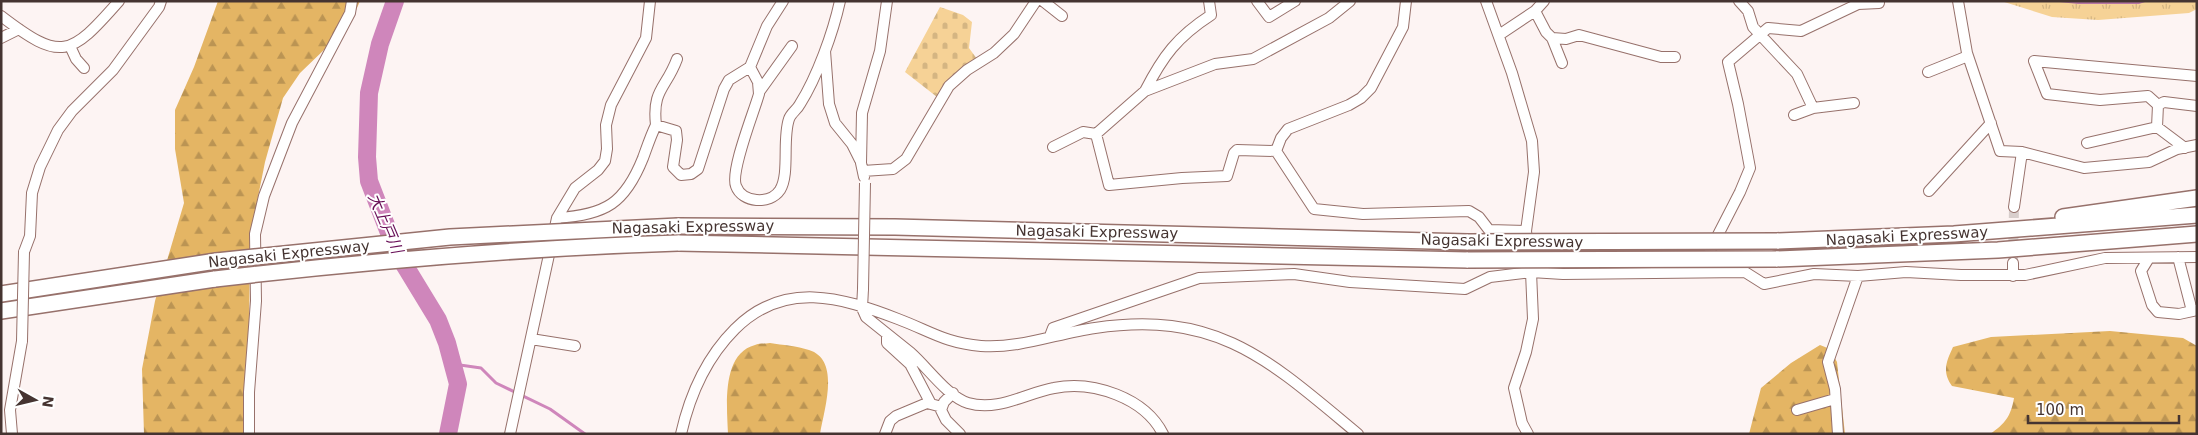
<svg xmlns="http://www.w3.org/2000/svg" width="2198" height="435" viewBox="0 0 2198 435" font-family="'DejaVu Sans','Noto Sans JP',sans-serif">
<defs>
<pattern id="forest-firs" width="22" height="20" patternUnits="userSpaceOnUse" patternTransform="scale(1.25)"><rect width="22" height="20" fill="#e4b564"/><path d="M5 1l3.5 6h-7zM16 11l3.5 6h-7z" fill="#bb9453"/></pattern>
<pattern id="cemetery-stones" width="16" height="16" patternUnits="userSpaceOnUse" patternTransform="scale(1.25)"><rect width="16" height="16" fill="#f6d296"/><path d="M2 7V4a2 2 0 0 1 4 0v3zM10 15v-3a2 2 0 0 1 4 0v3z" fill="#d4b582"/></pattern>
<pattern id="park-tufts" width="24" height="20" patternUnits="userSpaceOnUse" patternTransform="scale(1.25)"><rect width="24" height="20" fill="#f6d296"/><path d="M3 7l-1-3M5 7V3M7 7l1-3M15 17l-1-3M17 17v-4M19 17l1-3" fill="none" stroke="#d4b582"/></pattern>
<pattern id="water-rules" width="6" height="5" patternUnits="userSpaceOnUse" patternTransform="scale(1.25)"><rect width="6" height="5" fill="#cf86bb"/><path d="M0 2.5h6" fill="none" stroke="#aa6e99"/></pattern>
</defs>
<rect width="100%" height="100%" fill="#fdf4f3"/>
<path fill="url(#forest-firs)" d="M 218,1 L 360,1 L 354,15 L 326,48 L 300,73 L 283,98 L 265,162 L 250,237 L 249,345 L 255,434 L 144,434 L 142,369 L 155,301 L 184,203 L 175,149 L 175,110 L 194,67 Z
M 2110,331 L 2183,338 L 2197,346 L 2197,434 L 1990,434 C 2005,424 2011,416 2014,398 L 1952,386 C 1942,372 1946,362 1953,347 L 1991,337 Z
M 770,343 C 783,345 797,346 809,350 C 841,360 824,409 820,434 L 728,434 C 727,407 721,354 755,345 C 759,343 765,344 770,343 Z
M 1820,345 L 1830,349 L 1837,362 L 1845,434 L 1749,434 L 1761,388 L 1791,363 Z"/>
<path fill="url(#cemetery-stones)" d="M 940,7 L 963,15 L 972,22 L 969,48 L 977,59 L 950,79 L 937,97 L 905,72 Z"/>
<path fill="url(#park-tufts)" d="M 2001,1 L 2197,1 L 2197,9 L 2189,13 L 2098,20 L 2052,17 Z"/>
<path fill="url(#water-rules)" d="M 2050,1 L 2148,1 L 2139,4 L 2078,4 Z"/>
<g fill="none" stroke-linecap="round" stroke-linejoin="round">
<path stroke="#cf86bb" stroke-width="3" d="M 453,364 L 481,368 L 496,383 L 550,409 L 585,434"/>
<path stroke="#cf86bb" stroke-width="18" d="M 395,1 L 380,44 L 369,93 L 367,157 L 369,181 L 396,251 L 438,320 L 447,343 L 458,384 L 448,434"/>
<path stroke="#d8cecc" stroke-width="10" stroke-dasharray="10 5" stroke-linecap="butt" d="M 2013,263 L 2014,207"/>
<g stroke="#97716b" stroke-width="12">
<path id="minor" d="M 1043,1 L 1062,16
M 1257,1 L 1269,17 L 1295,1
M 1486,1 L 1512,73 L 1532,141 L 1534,172 L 1526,231 L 1531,272 L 1533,319 L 1526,352 L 1514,388 L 1522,423 L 1528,434
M 1739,1 L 1748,11 L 1753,27 L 1797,74 L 1813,108 L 1794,115
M 1958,1 L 1967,53 L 2000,151 L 2022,152 L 2084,168 L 2149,162 L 2177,149 L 2197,145
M 1535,11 L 1546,32 L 1552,38 L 1566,39 L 1579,35 L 1661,57 L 1675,57
M 1,16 C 61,62 70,57 119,1
M 1499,35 L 1535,11 L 1544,1
M 1,38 L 19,29
M 1552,38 L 1562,63
M 70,46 L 76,59 L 84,68
M 825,51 L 829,104 L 835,123 L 852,144 L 860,160
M 750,67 L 767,26 L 783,1
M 1928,72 L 1968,56
M 1145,91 C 1163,56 1177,37 1211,15 L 1209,1
M 759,92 L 792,46
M 2158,105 L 2164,102 L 2197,106
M 1813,108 L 1854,103
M 656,125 C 652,89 666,89 677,59
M 1096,134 L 1145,91 L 1215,64 L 1253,59 L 1329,18 L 1350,1
M 1096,134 L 1109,185 L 1182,178 L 1227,176 L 1234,153 L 1237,150 L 1276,151
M 2087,143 L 2157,127
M 1053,147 L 1083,132 L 1096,134
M 2185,148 L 2157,127 L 2158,105 L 2148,96 L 2100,100 L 2047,94 L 2034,61 L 2197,76
M 1276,151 L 1314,209 L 1363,214 L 1469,211 L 1479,217 L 1489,230 L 1526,231
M 1276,151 L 1281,138 L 1288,129 L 1349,105 L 1361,98 L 1371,88 L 1403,27 L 1406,1
M 863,171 L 893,169 L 906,159 L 949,86 L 967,70 L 994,53 L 1014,34 L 1036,1
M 864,177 L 861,163 L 862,113 L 880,51 L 887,1
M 1929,191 L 1991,123
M 2014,207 L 2022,152
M 557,218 C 606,215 625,203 643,158 C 647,147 651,135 656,125 L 676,131 L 677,140 L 673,167 L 681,175 L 691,174 L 698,169 L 724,89 L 729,80 L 750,67 L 758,82 L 759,94 C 754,112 730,171 736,186 C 742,203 770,205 780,190 C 790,174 782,139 789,119 C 791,113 797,110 800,104 C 817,77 833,33 840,1
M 24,252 L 30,236 L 32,193 L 40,167 L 58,130 L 72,111 L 113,70 L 159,7 L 161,1
M 2178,257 L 2192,311
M 2149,258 L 2141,271 L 2152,305 L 2158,312 L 2179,314 L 2197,310
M 1703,264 L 1740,192 L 1750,168 L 1738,104 L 1728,62 L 1768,28 L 1801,31 L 1858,4 L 1879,3 L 1879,1
M 2013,276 L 2013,263
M 863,289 L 862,308 L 866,317 C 881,329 896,341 911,353 C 927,367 948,397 968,403 C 998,412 1026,393 1054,388 C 1093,380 1145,398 1163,434
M 887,334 L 887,343 L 910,364 L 931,404
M 1050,336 L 1053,328 L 1199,278 L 1294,274 L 1350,282 L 1465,289 L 1490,277 L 1531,272 L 1563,274 L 1745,272 L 1764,284 L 1814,274 L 1858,276 L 1906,272 L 1961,275 L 2025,275 L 2105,258 L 2197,257
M 531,339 L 575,346
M 953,393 L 944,402 L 941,410 L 946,420 L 960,434
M 1797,410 L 1835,399
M 12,434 L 10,410 L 22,341
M 249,434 L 249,392 L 256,301 L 255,234 L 264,196 L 292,123 L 350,13 L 352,1
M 510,434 L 557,218 L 575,188 L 598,170 L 605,161 L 607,149 L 606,125 L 611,105 L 646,38 L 650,1
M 681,434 C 690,394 706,358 735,329 C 784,280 841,297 898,319 C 930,331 945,343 981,346 C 1019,349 1058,333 1095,328 C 1218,310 1269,360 1358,434
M 885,434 L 890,421 L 896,416 L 927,403 L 942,407
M 1838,434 L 1835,389 L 1828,362 L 1858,276"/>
</g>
<g stroke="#97716b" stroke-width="18">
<path id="highway" d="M 2063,217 L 2197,198
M 678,226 L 895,227 L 1468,242
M 1777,241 L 1954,234 L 2197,215
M 678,243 L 1468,260
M 1776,259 L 1998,250 L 2197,234
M 1,294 L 216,261
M 1,311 L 215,279"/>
</g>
<use href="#minor" stroke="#fff" stroke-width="10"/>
<use href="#highway" stroke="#fff" stroke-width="15"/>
<g stroke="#97716b" stroke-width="12" stroke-linecap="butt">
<path id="minor-bridge" d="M 863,289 L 865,183
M 22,341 L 24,252"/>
</g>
<g stroke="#97716b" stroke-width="18" stroke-linecap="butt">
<path id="highway-bridge" d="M 1468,242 L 1777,241
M 1468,260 L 1776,259
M 216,261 L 450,237 L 678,226
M 215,279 C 369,261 523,248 678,243"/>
</g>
<use href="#minor-bridge" stroke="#fff" stroke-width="10"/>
<use href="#highway-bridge" stroke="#fff" stroke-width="15"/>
</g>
<g text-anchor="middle" stroke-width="4" stroke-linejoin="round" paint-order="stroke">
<g font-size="15" fill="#453431" stroke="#fff">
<text transform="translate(693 227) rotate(-1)" y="5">Nagasaki Expressway</text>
<text transform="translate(1097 232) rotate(1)" y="5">Nagasaki Expressway</text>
<text transform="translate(1907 236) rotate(-3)" y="5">Nagasaki Expressway</text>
<text transform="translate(1502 241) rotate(1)" y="5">Nagasaki Expressway</text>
<text transform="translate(289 254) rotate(-6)" y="5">Nagasaki Expressway</text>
</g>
<g font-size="16" font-style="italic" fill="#670e56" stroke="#fff">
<text transform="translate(386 223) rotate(67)" y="6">大上戸川</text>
</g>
</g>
<rect width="2198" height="435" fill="none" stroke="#453431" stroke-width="5"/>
<g transform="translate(35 400) rotate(98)" stroke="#ffffff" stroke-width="4" paint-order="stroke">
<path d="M0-4L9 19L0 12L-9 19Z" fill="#453431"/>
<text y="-8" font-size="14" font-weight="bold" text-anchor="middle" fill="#453431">N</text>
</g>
<path d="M2028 415v8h151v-8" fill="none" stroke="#453431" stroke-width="2.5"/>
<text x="2036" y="415" font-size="15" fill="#453431" stroke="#ffffff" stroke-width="4" paint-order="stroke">100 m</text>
</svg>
